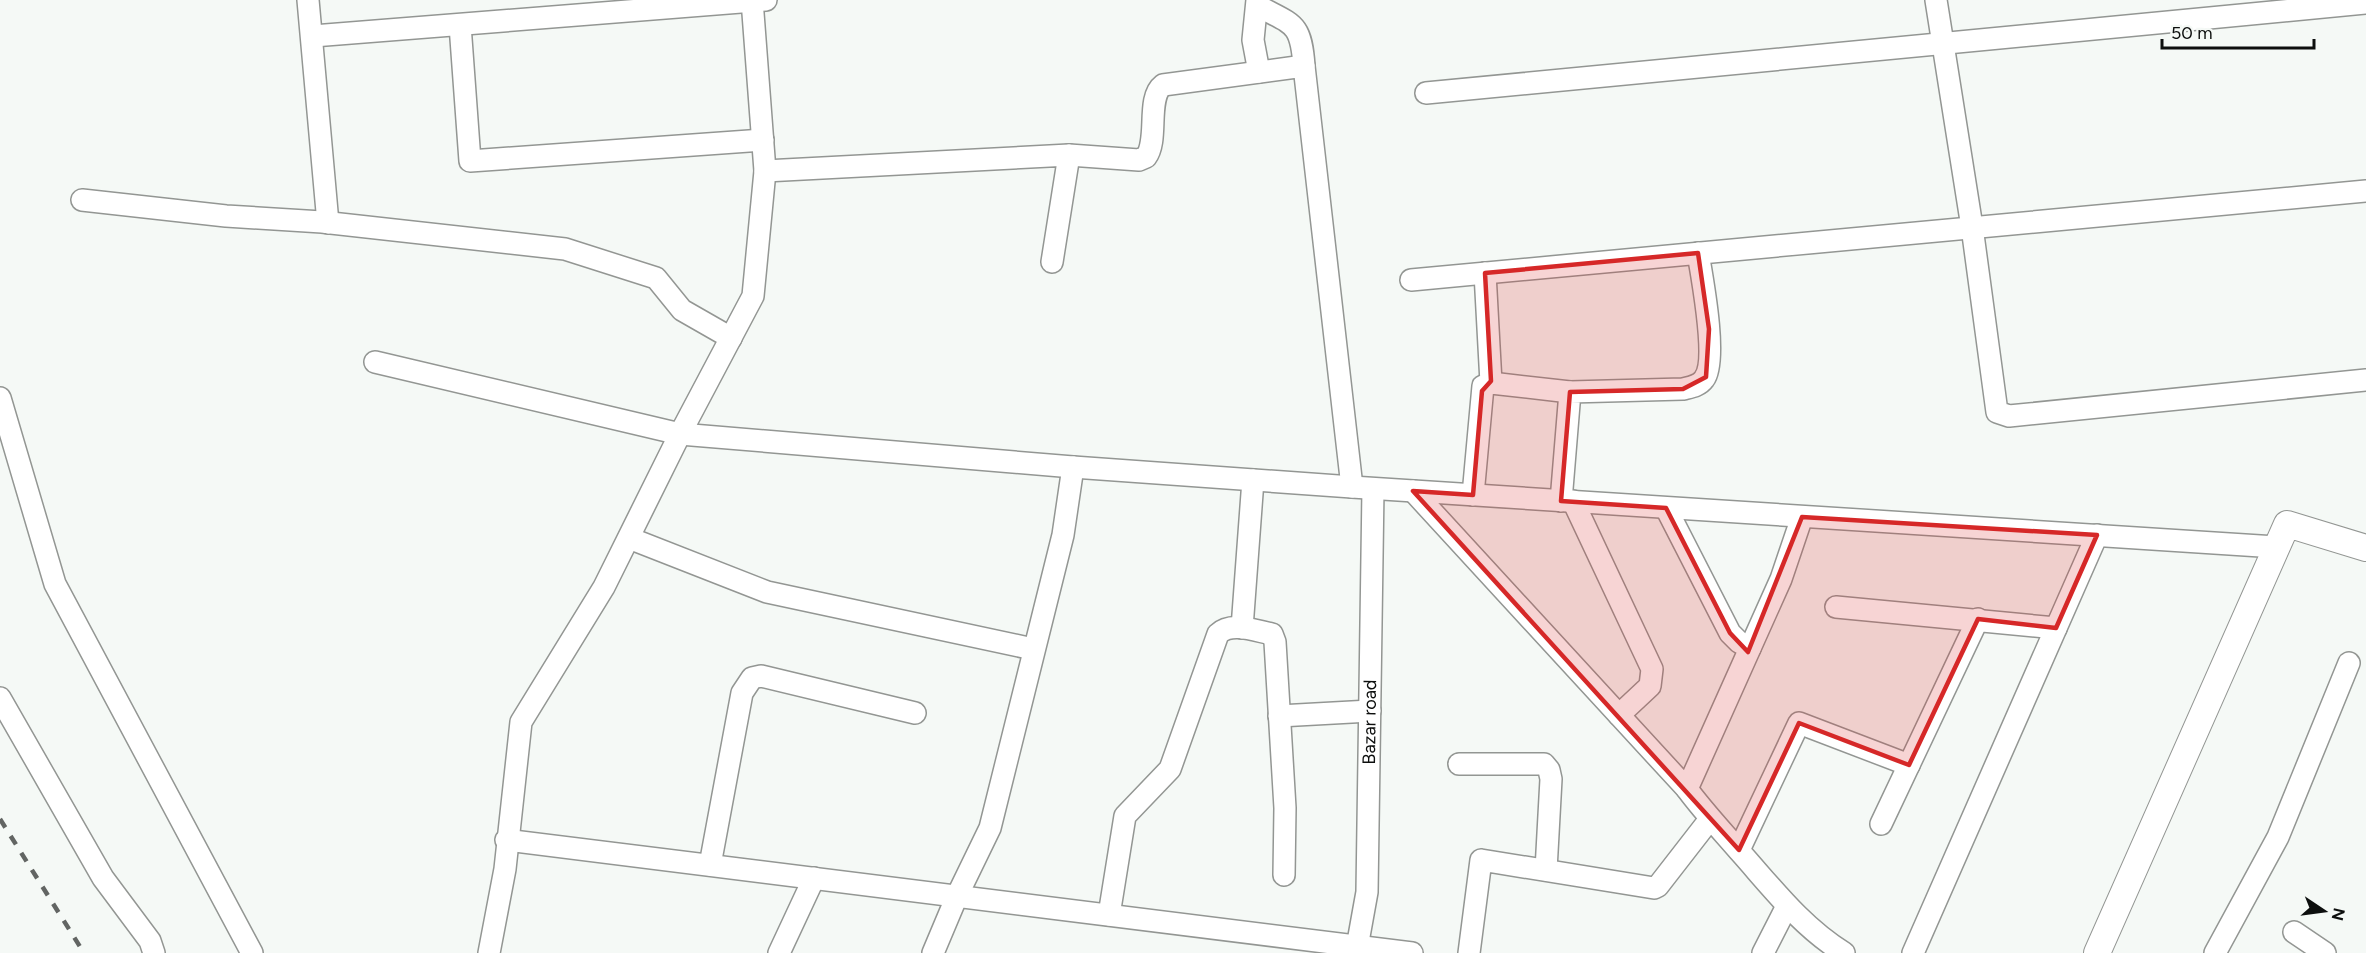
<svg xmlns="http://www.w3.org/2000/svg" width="2366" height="953" viewBox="0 0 2366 953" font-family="Figtree,sans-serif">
<rect width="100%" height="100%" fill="#f5f9f6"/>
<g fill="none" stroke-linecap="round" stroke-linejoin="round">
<g stroke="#939693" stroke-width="24">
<g id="minor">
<path d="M 308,0 L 328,223"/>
<path d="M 1257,0 L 1253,40 L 1259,72"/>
<path d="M 1936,0 L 1972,227 L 1997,412 L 2009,416 L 2366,380"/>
<path d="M 1258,6 C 1293,25 1301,22 1304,66"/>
<path d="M 460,25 L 470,161 L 763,140"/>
<path d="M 313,36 L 766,0"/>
<path d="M 1426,93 L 2366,3"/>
<path d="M 1069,155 L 1139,160 L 1146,157 C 1159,140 1146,98 1163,85 L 1304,66 L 1352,487"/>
<path d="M 765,171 L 1069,155 L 1052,262"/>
<path d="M 82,200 L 226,216 L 322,222 L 565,249 L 656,278 L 682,310 L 731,338"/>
<path d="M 1485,273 L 1491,383"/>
<path d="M 1411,280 L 2366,191"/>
<path d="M 375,362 L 680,434 L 1073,467 L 1352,487 L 2276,547"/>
<path d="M 0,398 L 55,584 L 252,953"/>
<path d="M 1413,491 L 1687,789 L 1781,579 L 1802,517"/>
<path d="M 1473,495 L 1483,386 L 1491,383 L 1570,392"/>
<path d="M 1561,501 L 1570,392 L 1683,389 C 1691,387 1699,386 1704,379 C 1718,361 1702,277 1698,253"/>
<path d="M 1573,501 L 1652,669 L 1650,686 L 1619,715"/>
<path d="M 1666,508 L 1730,633 L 1739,642 L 1750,648"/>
<path d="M 629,538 L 767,592 L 1033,649"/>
<path d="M 1836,607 L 2056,628"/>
<path d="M 1242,628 L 1253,480"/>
<path d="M 0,698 L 103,878 L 150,941 L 154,953"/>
<path d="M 1279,716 L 1370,711"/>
<path d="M 1459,764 L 1544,764 L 1549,770 L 1551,779 L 1546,870"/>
<path d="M 1687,789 C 1704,812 1723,832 1741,853 C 1773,889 1802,927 1844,953"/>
<path d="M 1881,824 L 1978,619"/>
<path d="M 506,840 L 1412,953"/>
<path d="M 1739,850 L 1799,723 L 1909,765"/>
<path d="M 710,865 L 742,693 L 752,678 L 761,676 L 915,713"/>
<path d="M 1109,915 L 1125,816 L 1170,769 L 1218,634 C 1231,621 1256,631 1272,634 L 1275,642 L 1285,808 L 1284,875"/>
<path d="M 2294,932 L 2325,953"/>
<path d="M 489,953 L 505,869 L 521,722 L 604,587 L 680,434 L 753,296 L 765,171 L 752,0"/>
<path d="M 779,953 L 814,878"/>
<path d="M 933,953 L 957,896 L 990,828 L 1063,535 L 1073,467"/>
<path id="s1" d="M 1356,953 L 1367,892 L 1373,489"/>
<path d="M 1469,953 L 1481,860 L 1654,888 L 1658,886 L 1710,819"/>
<path d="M 1763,953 L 1787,906"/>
<path d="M 1913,953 L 2097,535"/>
<path d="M 2215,953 L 2278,837 L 2349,663"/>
</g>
</g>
<g stroke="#939693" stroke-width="28">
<path id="tertiary" d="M 2097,953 L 2287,524 L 2366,548"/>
</g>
<use href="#minor" stroke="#fff" stroke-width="21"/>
<use href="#tertiary" stroke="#fff" stroke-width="26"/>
<path stroke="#626563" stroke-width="4.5" stroke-dasharray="10 10" stroke-linecap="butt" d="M 0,819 L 84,953"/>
</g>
<path fill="#d62828" fill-opacity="0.2" stroke="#d62828" stroke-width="4.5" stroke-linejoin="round" d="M 1698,253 L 1709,329 L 1706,377 L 1683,389 L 1570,392 L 1561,501 L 1666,508 L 1730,633 L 1748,652 L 1802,517 L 2097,535 L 2056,628 L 1978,619 L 1909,765 L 1799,723 L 1739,850 L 1413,491 L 1473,495 L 1482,391 L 1491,381 L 1485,273 Z"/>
<g text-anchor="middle" stroke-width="4.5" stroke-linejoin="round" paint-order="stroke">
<g font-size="18" fill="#0d0f0e" stroke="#f5f9f6">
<text dy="6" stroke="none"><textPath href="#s1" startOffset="232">Bazar road</textPath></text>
</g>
</g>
<g transform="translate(2324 911) rotate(103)" stroke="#f5f9f6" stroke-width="4.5" paint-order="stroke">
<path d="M0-4.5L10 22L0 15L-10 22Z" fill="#0d0f0e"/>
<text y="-9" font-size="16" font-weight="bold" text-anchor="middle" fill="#0d0f0e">N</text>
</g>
<path d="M2162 39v9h152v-9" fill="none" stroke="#0d0f0e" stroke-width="3"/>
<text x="2171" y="39" font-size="18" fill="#0d0f0e" stroke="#f5f9f6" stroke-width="4.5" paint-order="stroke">50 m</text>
</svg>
